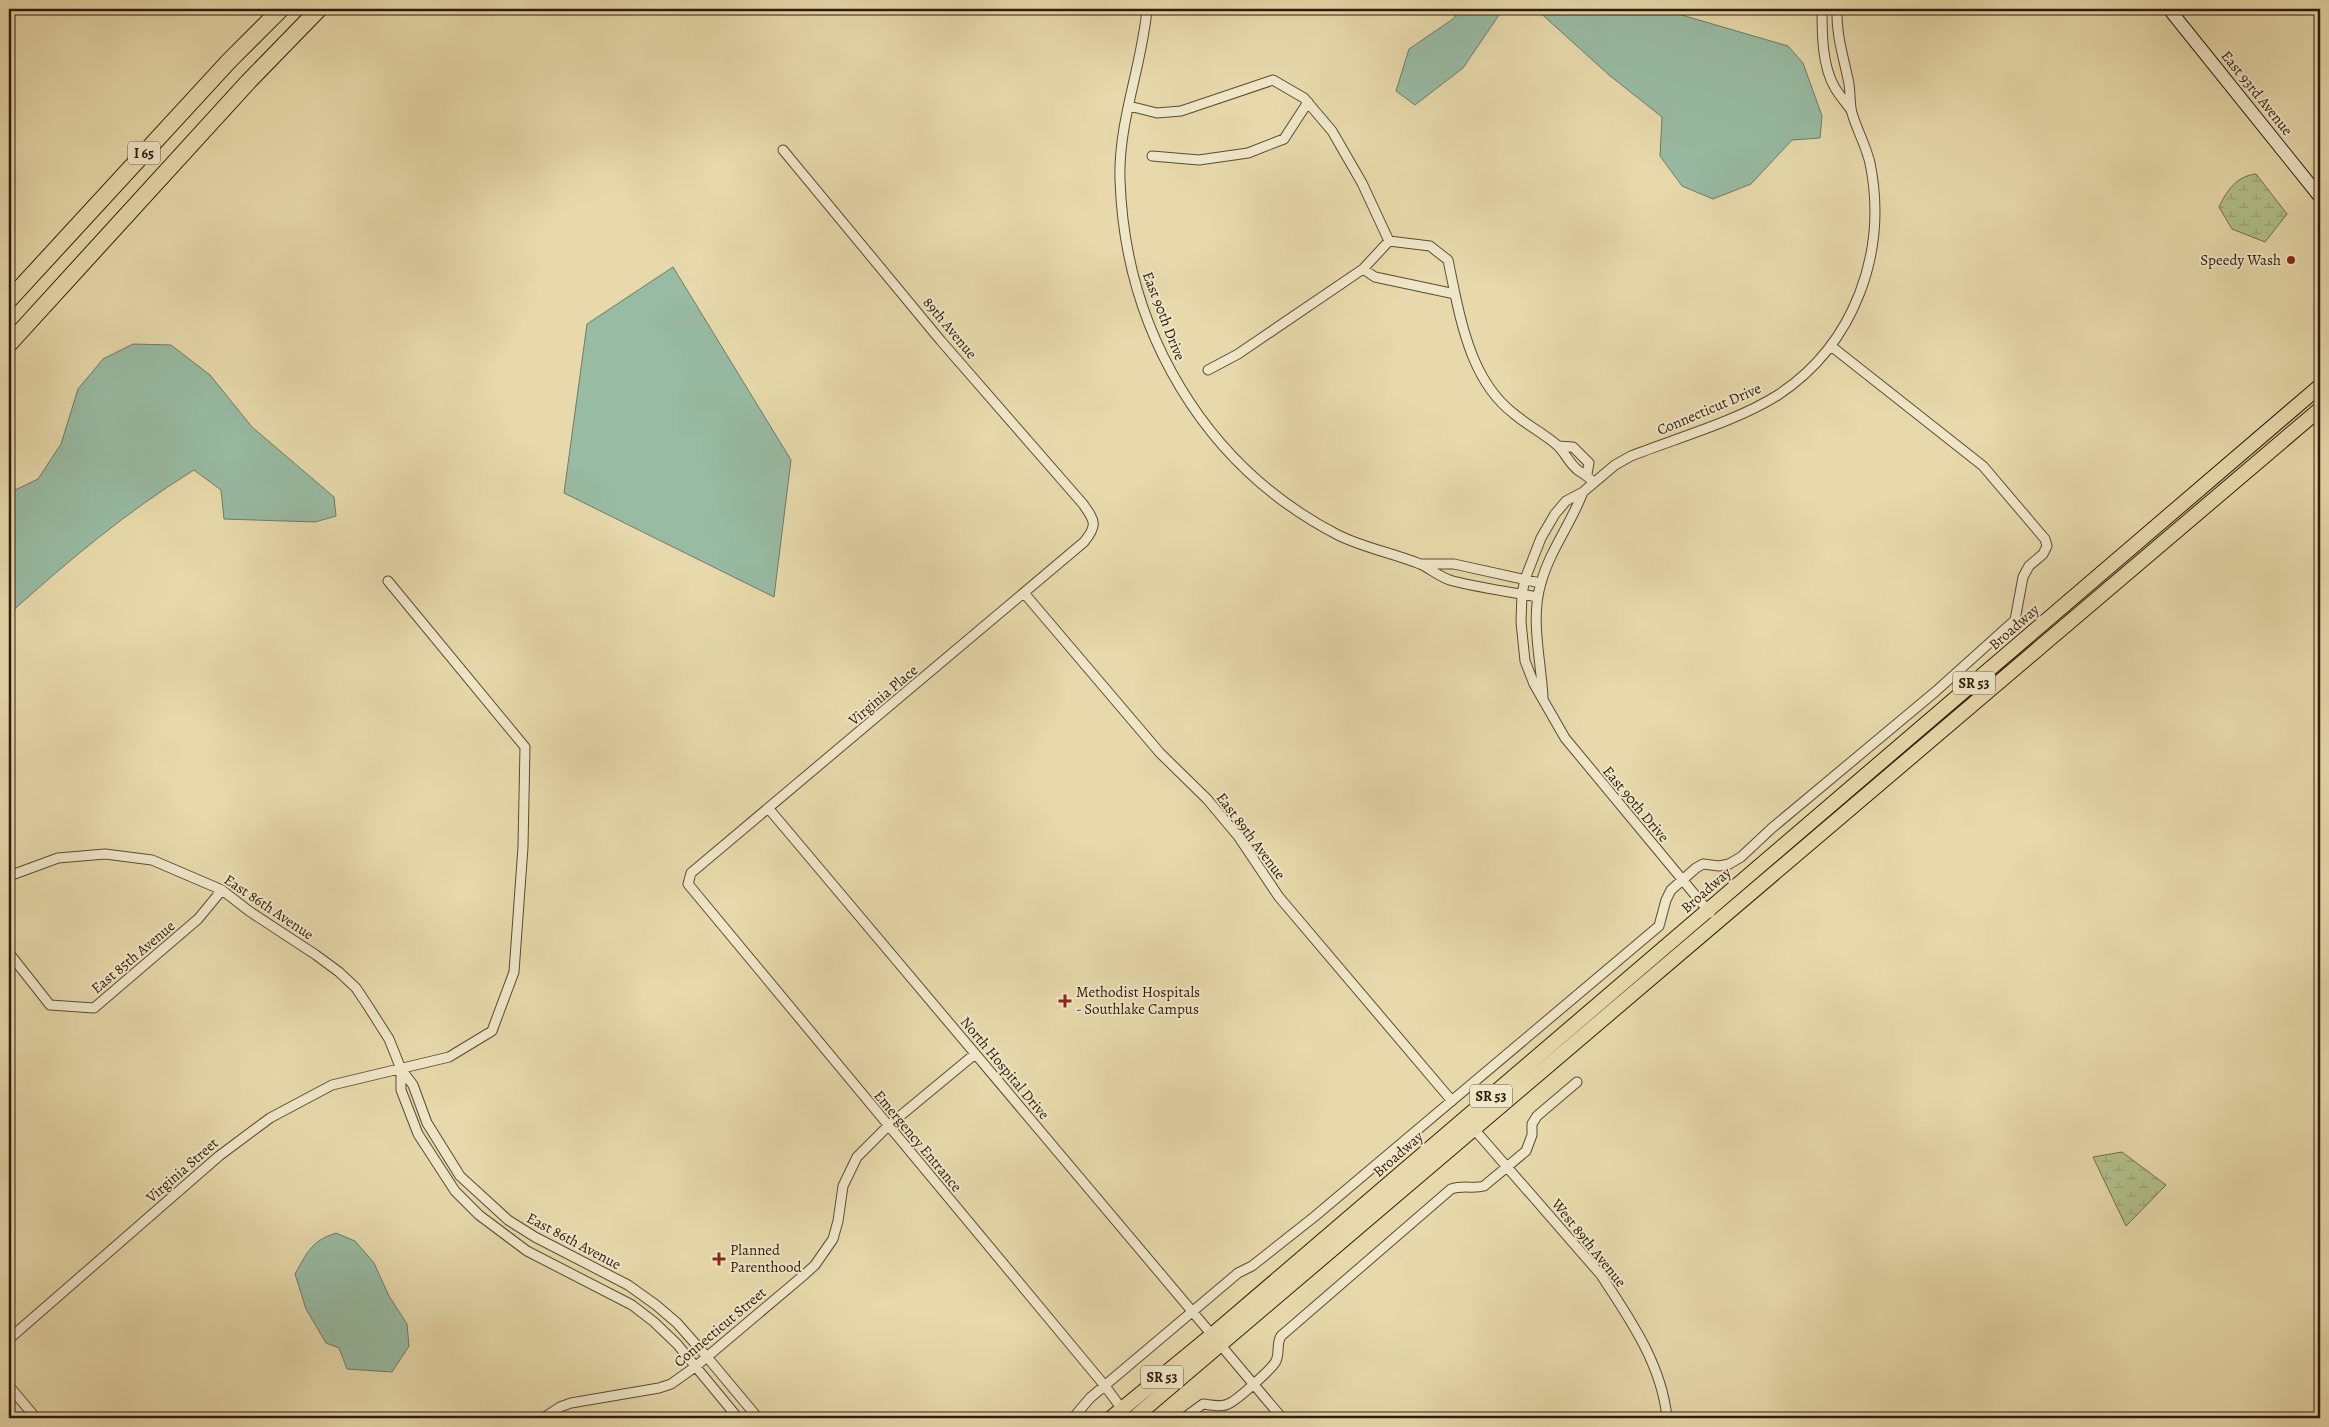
<svg xmlns="http://www.w3.org/2000/svg" width="2329" height="1427" viewBox="0 0 2329 1427" font-family="Alegreya,serif">
<defs>
<pattern id="wetland-marsh" width="20" height="14" patternUnits="userSpaceOnUse" patternTransform="scale(1.25)"><rect width="20" height="14" fill="#b2c08c"/><path d="M1 5h8M5 5V1M11 12h8M15 12V8" fill="none" stroke="#99a477"/></pattern>
</defs>
<rect width="100%" height="100%" fill="#e7d9ab"/>
<filter id="stains"><feTurbulence type="fractalNoise" baseFrequency=".004" numOctaves="4"/><feColorMatrix values="0 0 0 0 .2 0 0 0 0 .09 0 0 0 0 .02 0 0 0 .5 -.17"/></filter>
<radialGradient id="worn" r=".72"><stop offset=".6" stop-color="#630" stop-opacity="0"/><stop offset="1" stop-color="#630" stop-opacity=".3"/></radialGradient>
<path fill="url(#wetland-marsh)" stroke="#706d4c" d="M 2256,174 L 2287,214 L 2265,242 L 2232,229 L 2219,207 C 2227,190 2237,176 2256,174 Z
M 2122,1152 L 2166,1185 L 2126,1226 L 2093,1157 Z"/>
<path fill="#98bba4" stroke="#6e7b67" d="M 1460,9 L 1503,9 L 1463,68 L 1415,105 L 1396,91 L 1409,49 L 1453,19 Z
M 1536,9 L 1661,9 L 1788,46 L 1803,63 L 1822,116 L 1820,138 L 1792,140 L 1751,184 L 1713,199 L 1682,186 L 1660,156 L 1662,117 L 1609,75 Z
M 673,267 L 791,460 L 774,597 L 564,493 L 587,324 Z
M 133,344 L 171,345 L 210,375 L 252,427 L 334,497 L 336,516 L 315,522 L 224,519 L 221,490 L 194,470 C 126,512 68,561 9,614 L 9,493 L 38,479 L 61,444 L 78,389 L 103,359 Z
M 336,1233 L 355,1241 L 374,1263 L 389,1296 L 407,1324 L 409,1346 L 392,1372 L 347,1369 L 339,1348 L 326,1343 L 306,1309 L 295,1274 C 307,1253 311,1241 336,1233 Z"/>
<g fill="none" stroke-linecap="round" stroke-linejoin="round">
<g stroke="#5c4a33" stroke-width="11">
<path id="street" d="M 1147,9 C 1142,66 1118,122 1120,180 C 1125,330 1204,466 1338,535 C 1364,548 1393,553 1420,564 C 1431,569 1441,578 1453,581 C 1481,588 1510,592 1538,597
M 1822,9 C 1822,34 1822,66 1835,88 C 1840,96 1846,103 1851,110
M 1129,106 L 1157,113 L 1181,111 L 1273,80 L 1304,98 L 1332,131 L 1362,183 L 1389,241
M 783,150 L 941,341 L 1083,504 C 1095,521 1098,525 1084,542 L 691,873 L 688,884 L 1105,1386 L 1122,1409 L 1122,1414
M 1152,156 L 1199,160 L 1248,153 L 1284,139 L 1308,102
M 1455,294 C 1464,337 1477,385 1513,413 C 1527,425 1543,433 1557,445 C 1565,452 1569,464 1579,471 C 1585,475 1588,476 1593,482
M 1208,370 L 1238,354 L 1363,269 L 1389,241 L 1430,246 L 1448,260 L 1455,294 L 1375,277 L 1363,269
M 1558,446 L 1573,447 L 1589,463 L 1587,474
M 1420,564 L 1454,564 L 1540,583
M 1024,593 L 1160,753 L 1207,799 L 1238,836 L 1279,897 L 1452,1101
M 1543,697 C 1541,660 1530,619 1541,583 C 1550,550 1571,524 1583,492
M 769,809 L 1282,1418
M 9,876 L 58,858 L 105,854 L 152,860 L 222,890 L 249,911 L 316,955 L 339,972 L 356,988 L 368,1006 L 389,1039 L 401,1069 L 413,1085 L 427,1123 L 460,1176 L 508,1220 L 535,1237 L 628,1285 L 656,1305 L 677,1323 L 707,1357 L 758,1418
M 1710,913 L 1565,738 L 1534,684 L 1525,661 L 1521,622 L 1522,594 L 1525,579 L 1541,538 L 1555,514 L 1566,501 L 1583,492 L 1615,465 L 1631,456 C 1677,438 1737,421 1778,395 C 1855,344 1888,252 1870,163 C 1866,146 1857,130 1852,113 C 1849,102 1851,90 1848,79 C 1843,55 1836,34 1837,9
M 9,953 L 50,1005 L 94,1008 L 198,919 L 222,890
M 401,1069 L 401,1090 L 418,1134 L 455,1191 L 479,1215 L 527,1251 L 632,1305 L 654,1322 L 677,1344 L 738,1418
M 1474,1129 L 1601,1275 C 1630,1319 1662,1365 1667,1418
M 9,1339 L 219,1156 L 270,1118 L 332,1085 L 449,1057 L 492,1031 L 514,972 L 523,847 L 525,747 L 388,581
M 9,1386 L 36,1418
M 543,1418 L 560,1407 L 571,1403 L 659,1388 L 671,1384 L 695,1367 L 804,1275 L 815,1265 L 833,1239 L 838,1221 L 843,1186 L 857,1157 L 888,1126 L 975,1054
M 1073,1418 L 1090,1398 L 1238,1273 L 1252,1266 L 1314,1217 L 1659,926 L 1666,900 L 1671,890 L 1696,868 L 1703,864 L 1719,866 L 1729,864 L 1741,857 L 1772,828 L 1935,692 L 2015,620 L 2023,577 L 2029,566 L 2043,554 L 2047,546 L 2045,539 L 1983,466 L 1831,346
M 1184,1418 L 1203,1404 C 1212,1405 1222,1408 1230,1403 C 1238,1399 1272,1369 1276,1361 C 1280,1352 1276,1344 1281,1336 L 1451,1189 C 1463,1185 1473,1189 1484,1186 L 1526,1151 L 1532,1135 L 1532,1124 L 1537,1116 L 1577,1082"/>
</g>
<g stroke="#2e1a0b" stroke-width="14">
<path id="secondary" d="M 2169,9 L 2320,197"/>
</g>
<g stroke="#2e1a0b" stroke-width="16">
<path id="primary" d="M 1111,1418 L 1212,1335 L 2320,386
M 1134,1418 L 2320,409"/>
</g>
<g stroke="#2e1a0b" stroke-width="18">
<path id="highway" d="M 9,300 L 229,61 L 281,9
M 9,344 L 249,81 L 319,9"/>
</g>
<use href="#street" stroke="#efe6c8" stroke-width="9"/>
<use href="#secondary" stroke="#efe6c8" stroke-width="12"/>
<use href="#primary" stroke="#e7d9ab" stroke-width="14"/>
<use href="#highway" stroke="#e7d9ab" stroke-width="16"/>
</g>
<g fill="#8f2418" stroke="#efe6c8" stroke-width="2">
<circle cx="2291" cy="260" r="5"/>
<path d="M1062.5 993.5h5v5h5v5h-5v5h-5v-5h-5v-5h5z"/>
<path d="M716.5 1251.5h5v5h5v5h-5v5h-5v-5h-5v-5h5z"/>
</g>
<g text-anchor="middle" stroke-width="4" stroke-linejoin="round" paint-order="stroke">
<g fill="#efe6c8" stroke="#685744" stroke-width="1">
<rect x="128" y="141.5" width="32" height="23" rx="4"/>
<rect x="1953" y="671.5" width="42" height="23" rx="4"/>
<rect x="1470" y="1084.5" width="42" height="23" rx="4"/>
<rect x="1141" y="1365.5" width="42" height="23" rx="4"/>
</g>
<g font-size="14" font-weight="bold" fill="#2e1a0b">
<text x="144" y="158">I 65</text>
<text x="1974" y="688">SR 53</text>
<text x="1491" y="1101">SR 53</text>
<text x="1162" y="1382">SR 53</text>
</g>
<g font-size="15" fill="#2e1a0b" stroke="#efe6c8">
<text transform="translate(2257 93) rotate(51)" y="5">East 93rd Avenue</text>
<text transform="translate(1164 316) rotate(69)" y="5">East 90th Drive</text>
<text transform="translate(950 328) rotate(50)" y="5">89th Avenue</text>
<text transform="translate(1709 409) rotate(-23)" y="5">Connecticut Drive</text>
<text transform="translate(2014 627) rotate(-41)" y="5">Broadway</text>
<text transform="translate(883 695) rotate(-40)" y="5">Virginia Place</text>
<text transform="translate(1636 804) rotate(50)" y="5">East 90th Drive</text>
<text transform="translate(1251 836) rotate(53)" y="5">East 89th Avenue</text>
<text transform="translate(1706 890) rotate(-41)" y="5">Broadway</text>
<text transform="translate(269 907) rotate(34)" y="5">East 86th Avenue</text>
<text transform="translate(133 957) rotate(-40)" y="5">East 85th Avenue</text>
<text transform="translate(1005 1068) rotate(50)" y="5">North Hospital Drive</text>
<text transform="translate(918 1141) rotate(50)" y="5">Emergency Entrance</text>
<text transform="translate(1398 1154) rotate(-41)" y="5">Broadway</text>
<text transform="translate(182 1170) rotate(-41)" y="5">Virginia Street</text>
<text transform="translate(574 1241) rotate(28)" y="5">East 86th Avenue</text>
<text transform="translate(1589 1243) rotate(51)" y="5">West 89th Avenue</text>
<text transform="translate(720 1327) rotate(-40)" y="5">Connecticut Street</text>
</g>
<g font-size="15" fill="#2e1a0b" stroke="#efe6c8" text-anchor="start">
<text x="2281" y="265" text-anchor="end">Speedy Wash</text>
<text x="1076" y="997">Methodist Hospitals<tspan x="1076" dy="17">- Southlake Campus</tspan></text>
<text x="730" y="1255">Planned<tspan x="730" dy="17">Parenthood</tspan></text>
</g>
</g>
<rect width="2329" height="1427" fill="none" stroke="#e7d9ab" stroke-width="30"/>
<rect x="10" y="10" width="2309" height="1407" fill="none" stroke="#2e1a0b" stroke-width="2.5"/>
<rect x="15" y="15" width="2299" height="1397" fill="none" stroke="#2e1a0b"/>
<rect width="100%" height="100%" filter="url(#stains)"/>
<rect width="100%" height="100%" fill="url(#worn)"/>
</svg>
